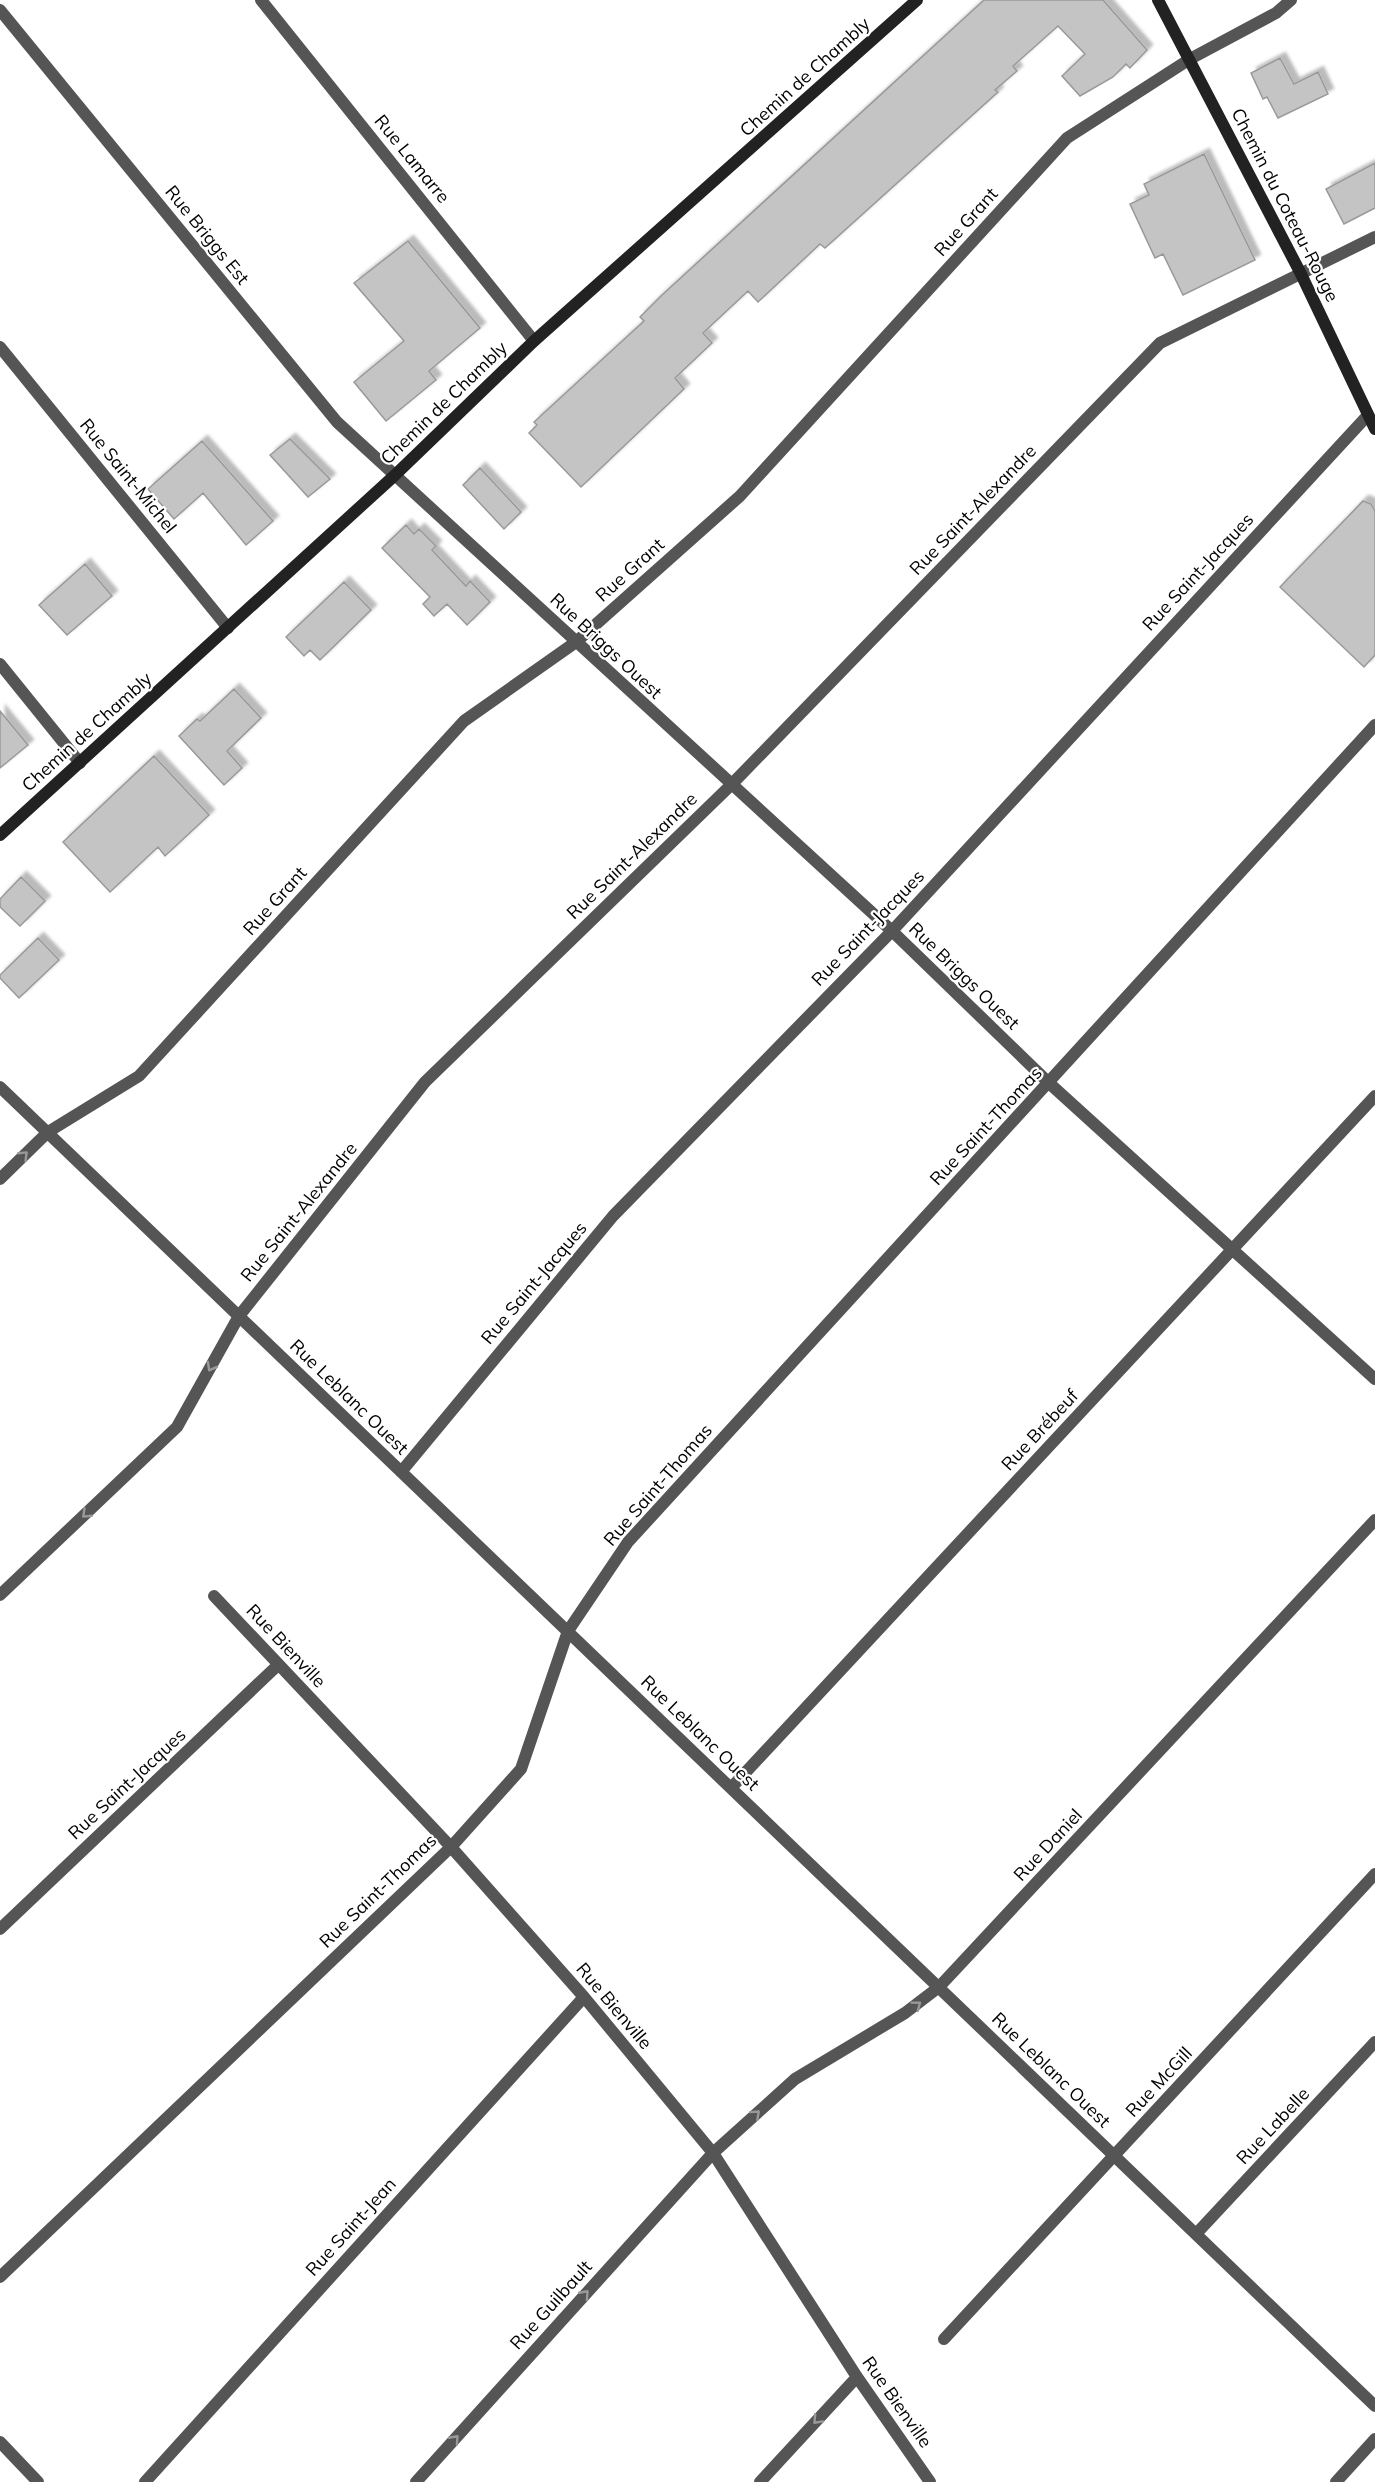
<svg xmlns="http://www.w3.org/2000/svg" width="1375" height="2482" viewBox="0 0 1375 2482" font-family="Mulish,sans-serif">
<defs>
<filter id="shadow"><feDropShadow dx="5.5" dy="-5.5" stdDeviation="1.5" flood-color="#0004"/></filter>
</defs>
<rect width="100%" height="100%" fill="#fff"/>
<path fill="#c4c4c4" stroke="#999" stroke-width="1.5" filter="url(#shadow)" d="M 984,0 L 1103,0 L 1147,50 L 1130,68 L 1126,64 L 1113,77 L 1080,96 L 1062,76 L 1085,54 L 1058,26 L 1013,66 L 1017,71 L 995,90 L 998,92 L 825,248 L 820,244 L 758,302 L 748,291 L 703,333 L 712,343 L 675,378 L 684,389 L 581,487 L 529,433 L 537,425 L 534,422 L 644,321 L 640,317 L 662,295 Z
M 1280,58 L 1294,84 L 1318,72 L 1328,94 L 1278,118 L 1267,97 L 1263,99 L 1251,73 Z
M 1204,154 L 1255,260 L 1183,295 L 1163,254 L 1155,258 L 1130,204 L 1149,195 L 1144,184 Z
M 1375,163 L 1375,208 L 1344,224 L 1326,189 Z
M 408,241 L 480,328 L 429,371 L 436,380 L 386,421 L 354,382 L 404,341 L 354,283 Z
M 290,439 L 330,479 L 308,497 L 270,455 Z
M 202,441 L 273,521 L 246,545 L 203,493 L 174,519 L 148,489 Z
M 480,468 L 521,512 L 504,529 L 463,485 Z
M 1363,501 L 1371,504 L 1375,511 L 1375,655 L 1364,667 L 1280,587 Z
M 406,525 L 414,534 L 419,529 L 436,546 L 432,550 L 466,586 L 470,581 L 490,602 L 467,625 L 447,604 L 434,616 L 423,604 L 430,597 L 382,548 Z
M 85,564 L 112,596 L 67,635 L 39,605 Z
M 344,582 L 371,610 L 320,660 L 310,650 L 304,656 L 286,637 Z
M 234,689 L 261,718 L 227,751 L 242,768 L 224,785 L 179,736 L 197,719 L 200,721 Z
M 0,711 L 28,745 L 0,768 Z
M 154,756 L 209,815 L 165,856 L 158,847 L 110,892 L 63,842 Z
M 21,877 L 45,901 L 20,926 L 0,907 L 0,899 Z
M 38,938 L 59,960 L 19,998 L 0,978 L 0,975 Z"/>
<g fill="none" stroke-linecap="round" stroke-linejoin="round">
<path stroke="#555" stroke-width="12" d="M 261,0 L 534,341
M 0,10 L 337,422 L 892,931 L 1049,1083 L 1375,1379
M 0,347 L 228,628
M 0,664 L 80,763
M 0,1087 L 1375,2406
M 0,1179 L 48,1132 L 139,1076 L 464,721 L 576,642 L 740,496 L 1067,138 L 1190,59 L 1276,13 L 1291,0
M 401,1472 L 613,1216 L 892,931 L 1368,415
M 0,1595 L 177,1427 L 239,1316 L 425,1082 L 731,785 L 1160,343 L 1375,237
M 214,1596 L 451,1847 L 584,1997 L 713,2153 L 857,2377 L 930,2482
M 731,1788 L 1375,1096
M 0,1929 L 278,1665
M 1196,2234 L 1375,2042
M 0,2277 L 451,1847 L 521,1769 L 568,1631 L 628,1542 L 1375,725
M 944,2339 L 1375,1874
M 0,2442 L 38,2482
M 145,2482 L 584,1997
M 416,2482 L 713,2153 L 795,2079 L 905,2013 L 939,1987 L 1375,1520
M 760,2482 L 857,2377
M 1336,2482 L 1375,2439"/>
<path stroke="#222" stroke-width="12" d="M 1158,0 L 1300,272 L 1375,429
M 0,835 L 394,476 L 534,341 L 917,0"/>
</g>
<defs><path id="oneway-chevron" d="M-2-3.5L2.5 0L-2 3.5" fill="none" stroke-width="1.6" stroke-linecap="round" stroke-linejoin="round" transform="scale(1.5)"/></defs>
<g stroke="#999">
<use href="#oneway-chevron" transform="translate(24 1155) rotate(-44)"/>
<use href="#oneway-chevron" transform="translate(211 1367) rotate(119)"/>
<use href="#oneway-chevron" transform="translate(86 1514) rotate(136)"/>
<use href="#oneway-chevron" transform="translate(917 2005) rotate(-37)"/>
<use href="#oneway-chevron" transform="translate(756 2114) rotate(-42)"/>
<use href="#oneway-chevron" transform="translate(585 2294) rotate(-48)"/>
<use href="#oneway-chevron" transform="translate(817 2420) rotate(133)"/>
<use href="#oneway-chevron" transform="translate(455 2439) rotate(-48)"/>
</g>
<g text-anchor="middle" stroke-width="4.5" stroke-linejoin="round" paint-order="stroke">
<g font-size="18" fill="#000" stroke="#fff">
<text transform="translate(805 77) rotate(-42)" y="6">Chemin de Chambly</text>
<text transform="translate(412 159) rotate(51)" y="6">Rue Lamarre</text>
<text transform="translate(1285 205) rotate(63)" y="6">Chemin du Coteau-Rouge</text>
<text transform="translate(966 222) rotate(-48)" y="6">Rue Grant</text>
<text transform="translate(207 235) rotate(51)" y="6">Rue Briggs Est</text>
<text transform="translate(444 403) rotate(-44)" y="6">Chemin de Chambly</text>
<text transform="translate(128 476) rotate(51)" y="6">Rue Saint-Michel</text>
<text transform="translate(973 510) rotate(-46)" y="6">Rue Saint-Alexandre</text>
<text transform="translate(630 570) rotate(-42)" y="6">Rue Grant</text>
<text transform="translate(1198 572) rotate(-47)" y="6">Rue Saint-Jacques</text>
<text transform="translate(606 646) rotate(43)" y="6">Rue Briggs Ouest</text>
<text transform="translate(87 732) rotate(-42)" y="6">Chemin de Chambly</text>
<text transform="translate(632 856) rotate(-44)" y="6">Rue Saint-Alexandre</text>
<text transform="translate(275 901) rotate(-48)" y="6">Rue Grant</text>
<text transform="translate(868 928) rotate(-46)" y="6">Rue Saint-Jacques</text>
<text transform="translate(964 976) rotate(44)" y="6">Rue Briggs Ouest</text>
<text transform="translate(986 1126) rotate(-47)" y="6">Rue Saint-Thomas</text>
<text transform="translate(299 1212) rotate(-51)" y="6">Rue Saint-Alexandre</text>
<text transform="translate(534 1283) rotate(-50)" y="6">Rue Saint-Jacques</text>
<text transform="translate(349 1397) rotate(44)" y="6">Rue Leblanc Ouest</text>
<text transform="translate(1040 1430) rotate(-47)" y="6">Rue Brébeuf</text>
<text transform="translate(658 1485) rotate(-49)" y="6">Rue Saint-Thomas</text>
<text transform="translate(286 1646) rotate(47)" y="6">Rue Bienville</text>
<text transform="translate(700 1733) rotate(44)" y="6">Rue Leblanc Ouest</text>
<text transform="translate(127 1784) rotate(-43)" y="6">Rue Saint-Jacques</text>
<text transform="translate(1048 1845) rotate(-47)" y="6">Rue Daniel</text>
<text transform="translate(378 1891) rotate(-44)" y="6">Rue Saint-Thomas</text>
<text transform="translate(614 2006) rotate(50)" y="6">Rue Bienville</text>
<text transform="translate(1051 2070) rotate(44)" y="6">Rue Leblanc Ouest</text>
<text transform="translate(1159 2082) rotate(-47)" y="6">Rue McGill</text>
<text transform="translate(1273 2126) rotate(-47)" y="6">Rue Labelle</text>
<text transform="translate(351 2227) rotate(-48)" y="6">Rue Saint-Jean</text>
<text transform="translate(551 2305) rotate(-48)" y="6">Rue Guilbault</text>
<text transform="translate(897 2402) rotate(55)" y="6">Rue Bienville</text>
</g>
</g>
</svg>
